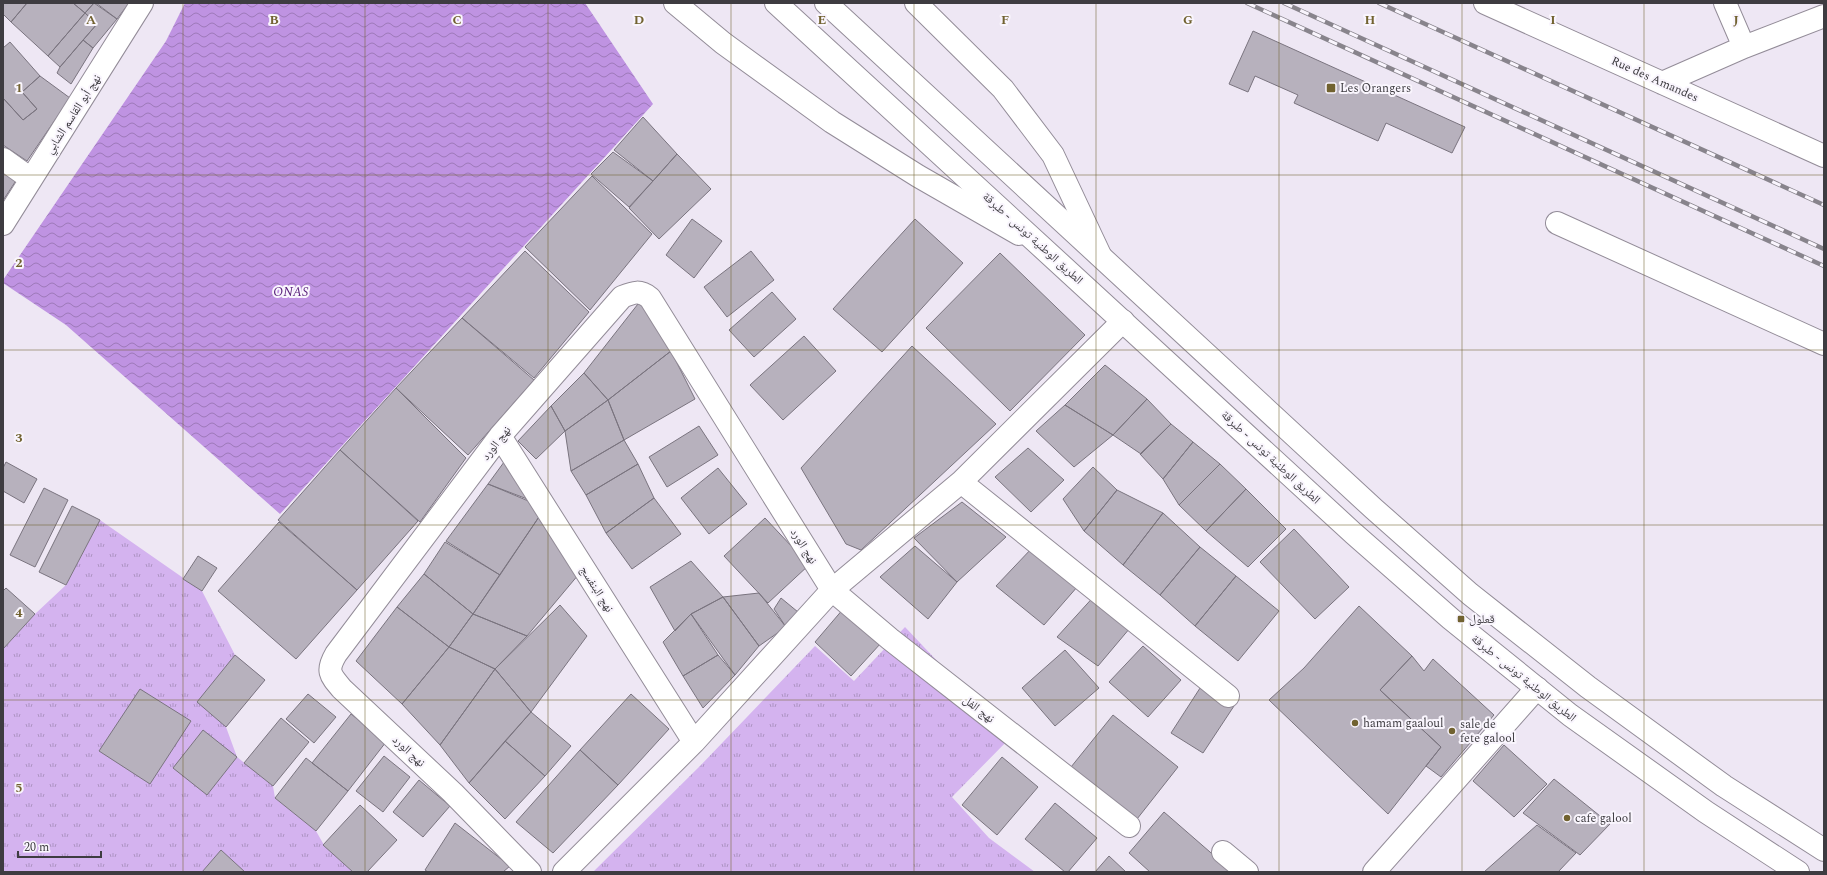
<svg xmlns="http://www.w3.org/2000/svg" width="1827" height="875" viewBox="0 0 1827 875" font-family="Spectral,'Noto Naskh Arabic',serif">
<defs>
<pattern id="grass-tufts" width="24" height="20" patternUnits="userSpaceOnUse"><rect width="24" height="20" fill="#d4b3ef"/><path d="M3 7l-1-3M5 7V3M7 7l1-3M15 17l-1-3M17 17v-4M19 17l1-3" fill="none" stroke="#ad93c3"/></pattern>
<pattern id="water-waves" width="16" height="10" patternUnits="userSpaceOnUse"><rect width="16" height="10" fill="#bf93e2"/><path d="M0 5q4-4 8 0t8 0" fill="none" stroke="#9d79b9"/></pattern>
</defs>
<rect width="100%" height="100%" fill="#eee7f4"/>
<path fill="url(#grass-tufts)" d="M 100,520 L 202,591 L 235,655 L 265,680 L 226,727 L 237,757 L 273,786 L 275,798 L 316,831 L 324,845 L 353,872 L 3,872 L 3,649 L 35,614 L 66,585 Z
M 905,627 L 1010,738 L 952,797 L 989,838 L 1035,872 L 593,872 L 701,765 L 815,646 L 854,681 Z"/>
<path fill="url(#water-waves)" d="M 185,3 L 585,3 L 653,104 L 280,514 L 66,325 L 3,283 L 3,280 L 166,41 Z"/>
<path fill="#b7b1bd" stroke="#7a747f" d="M 3,3 L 27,3 L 11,22 L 3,14 Z
M 27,3 L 73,3 L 85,13 L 48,56 L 11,22 Z
M 73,3 L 94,3 L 85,13 Z
M 94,3 L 117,19 L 93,48 L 83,40 L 97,24 L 85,13 Z
M 96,3 L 129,3 L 117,19 Z
M 85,13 L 97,24 L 60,67 L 48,56 Z
M 1253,31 L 1465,127 L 1452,153 L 1386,123 L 1378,141 L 1294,103 L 1298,95 L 1255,76 L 1248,92 L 1229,84 Z
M 83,40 L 93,48 L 71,84 L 57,73 L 60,67 Z
M 10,42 L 40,76 L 22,92 L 37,109 L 23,120 L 3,98 L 3,48 Z
M 40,76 L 70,98 L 27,161 L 3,145 L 3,98 L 23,120 L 37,109 L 22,92 Z
M 643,117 L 677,154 L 653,181 L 614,150 Z
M 613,152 L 653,181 L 629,207 L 591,174 Z
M 677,154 L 711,189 L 659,239 L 629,208 Z
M 3,166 L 19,176 L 4,199 L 3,198 Z
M 592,176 L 652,234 L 590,310 L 525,247 Z
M 692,219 L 722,241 L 694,278 L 666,255 Z
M 915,219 L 963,263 L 882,352 L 833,309 Z
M 525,251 L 589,312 L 534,378 L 462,318 Z
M 751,251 L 774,280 L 727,317 L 704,287 Z
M 1000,253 L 1085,335 L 1010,411 L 926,328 Z
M 772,292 L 796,319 L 754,357 L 729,330 Z
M 645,295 L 671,351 L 608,400 L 584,373 Z
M 462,318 L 534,380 L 468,455 L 396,388 Z
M 804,336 L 836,371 L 783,420 L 750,385 Z
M 912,346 L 996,424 L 861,550 L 846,544 L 801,468 Z
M 671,351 L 695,399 L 624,440 L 608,400 Z
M 1105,365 L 1147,399 L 1113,435 L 1065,405 Z
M 584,373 L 608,400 L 565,431 L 551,406 Z
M 396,388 L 466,458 L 420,522 L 340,450 Z
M 1147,399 L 1171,424 L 1141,454 L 1113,435 Z
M 608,400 L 624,440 L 571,471 L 565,431 Z
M 1065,405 L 1113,435 L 1074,467 L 1036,431 Z
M 551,406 L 565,431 L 536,459 L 518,441 Z
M 1171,424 L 1193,442 L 1163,479 L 1140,454 Z
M 699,426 L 718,455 L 667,487 L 649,457 Z
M 624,440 L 638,464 L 586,495 L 571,471 Z
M 1193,442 L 1220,464 L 1179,505 L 1163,479 Z
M 1028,448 L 1064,480 L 1031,512 L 995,477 Z
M 340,450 L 418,521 L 357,590 L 278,520 Z
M 507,458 L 535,502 L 488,484 Z
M 6,462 L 37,479 L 24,503 L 3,491 L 3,468 Z
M 638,464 L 654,498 L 606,533 L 586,495 Z
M 1220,464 L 1246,489 L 1206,531 L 1179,505 Z
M 1093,467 L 1117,490 L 1084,531 L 1063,499 Z
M 718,468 L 747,504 L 709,534 L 681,498 Z
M 488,484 L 545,508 L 500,575 L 446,541 Z
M 44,488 L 68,500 L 35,567 L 10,555 Z
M 1246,489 L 1286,529 L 1248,567 L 1206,531 Z
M 1117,490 L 1163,513 L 1123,565 L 1084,531 Z
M 654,498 L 681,534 L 632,569 L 606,533 Z
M 962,502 L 1006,537 L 957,582 L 914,538 Z
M 72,506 L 100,520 L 66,585 L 39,572 Z
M 545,508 L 584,568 L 527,636 L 473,614 Z
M 1163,513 L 1200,547 L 1160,595 L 1123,565 Z
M 765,518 L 809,565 L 768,603 L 724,556 Z
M 279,522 L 357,590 L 296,659 L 218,591 Z
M 1294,529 L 1349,587 L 1315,619 L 1260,562 Z
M 445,542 L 500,575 L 473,614 L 424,574 Z
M 915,546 L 957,582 L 928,619 L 880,577 Z
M 1033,547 L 1078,586 L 1044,625 L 996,586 Z
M 1200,547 L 1236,576 L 1195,626 L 1160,595 Z
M 198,556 L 217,568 L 202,591 L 183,579 Z
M 691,561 L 723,597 L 691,614 L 675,631 L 650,587 Z
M 424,574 L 473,614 L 449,647 L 397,607 Z
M 1236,576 L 1279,611 L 1238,661 L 1195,626 Z
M 6,588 L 35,614 L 3,649 L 3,591 Z
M 759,593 L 786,627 L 759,646 L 723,597 Z
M 1097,593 L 1130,628 L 1098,666 L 1057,637 Z
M 723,597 L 759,646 L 735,675 L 691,614 Z
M 781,598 L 798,612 L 786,627 L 774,609 Z
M 560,605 L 587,636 L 531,712 L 495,669 Z
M 1359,606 L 1412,656 L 1380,690 L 1441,747 L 1388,814 L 1269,700 L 1304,668 Z
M 397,607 L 449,647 L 402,704 L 356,661 Z
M 844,608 L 881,643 L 851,676 L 815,642 Z
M 473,614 L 527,636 L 495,669 L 449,647 Z
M 691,614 L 718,655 L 683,676 L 663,642 Z
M 1143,646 L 1181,680 L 1148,717 L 1109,682 Z
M 449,647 L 495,669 L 440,745 L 402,704 Z
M 1065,650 L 1099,688 L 1055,726 L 1022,688 Z
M 235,655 L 265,680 L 226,727 L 197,702 Z
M 718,655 L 735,675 L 703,708 L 683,676 Z
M 1412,656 L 1424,671 L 1433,659 L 1494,715 L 1441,777 L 1426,766 L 1441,747 L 1380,690 Z
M 495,669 L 531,712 L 469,783 L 440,745 Z
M 1202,685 L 1234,706 L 1203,753 L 1171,733 Z
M 140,689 L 191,721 L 150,784 L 99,751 Z
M 308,694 L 336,717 L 314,743 L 286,719 Z
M 631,694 L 669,729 L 618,785 L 580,750 Z
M 531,712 L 571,746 L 545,776 L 505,741 Z
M 351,714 L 386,742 L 348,791 L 312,763 Z
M 1113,715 L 1178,767 L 1137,819 L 1071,767 Z
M 281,718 L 309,742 L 273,786 L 244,763 Z
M 203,730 L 237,757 L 207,795 L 173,768 Z
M 505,741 L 545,776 L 505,819 L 469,783 Z
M 1504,745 L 1547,784 L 1514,817 L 1473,781 Z
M 580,750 L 618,785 L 553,853 L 516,822 Z
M 384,756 L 410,777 L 383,812 L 356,791 Z
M 1002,757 L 1038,787 L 997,835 L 962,805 Z
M 306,758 L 348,791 L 316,831 L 275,798 Z
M 1554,779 L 1610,824 L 1580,855 L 1523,813 Z
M 419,780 L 450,806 L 423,837 L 393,812 Z
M 1055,803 L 1097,838 L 1068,872 L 1065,872 L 1025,839 Z
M 360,805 L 397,840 L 367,872 L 353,872 L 323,845 Z
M 1164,812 L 1233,872 L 1150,872 L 1129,853 Z
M 455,823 L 510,866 L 503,872 L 428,872 L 425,870 Z
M 1537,825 L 1576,853 L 1558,872 L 1484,872 Z
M 221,850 L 245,872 L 202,872 Z
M 1109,856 L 1126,872 L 1095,872 Z"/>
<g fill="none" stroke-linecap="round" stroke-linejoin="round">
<g stroke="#938c98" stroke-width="24">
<path id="minor" d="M 675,3 L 723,43 L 832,122 L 918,176 L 1019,234
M 916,3 L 1003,89 L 1053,155 L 1100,255
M 1485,3 L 1824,156
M 1725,3 L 1744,47
M 1662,83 L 1744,47 L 1824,16
M 3,159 L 31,179
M 1557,223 L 1824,344
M 3,224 L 142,3
M 500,436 L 694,742
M 961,482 L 1228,696
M 1223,852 L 1247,872
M 530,872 L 453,793 L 342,689 C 330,675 326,671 336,654 L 500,436 L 622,297 C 634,292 640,290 650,298 L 832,590 L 890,639 L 1129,826
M 564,872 L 694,742 L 832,590 L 961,482 L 1123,321
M 1374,872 L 1537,688"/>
</g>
<g stroke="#938c98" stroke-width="24">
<path id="major" d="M 776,3 L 1353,533 L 1451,619 L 1570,715 L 1706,812 L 1798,872
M 826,3 L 1374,509 L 1470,594 L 1588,687 L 1724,786 L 1824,850"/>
</g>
<use href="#minor" stroke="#fff" stroke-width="22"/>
<use href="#major" stroke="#fff" stroke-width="22"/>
<g stroke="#88848c" stroke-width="4.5">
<path id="rail" d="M 1247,3 L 1824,266
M 1284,3 L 1824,249
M 1379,3 L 1824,205"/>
</g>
<use href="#rail" stroke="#f9f5fd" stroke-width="3" stroke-dasharray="9" stroke-linecap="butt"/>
</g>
<path fill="none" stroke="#716230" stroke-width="1" stroke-opacity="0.55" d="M 183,3 L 183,872M 365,3 L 365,872M 548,3 L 548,872M 731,3 L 731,872M 914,3 L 914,872M 1096,3 L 1096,872M 1279,3 L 1279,872M 1462,3 L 1462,872M 1644,3 L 1644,872M 3,175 L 1824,175M 3,350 L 1824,350M 3,525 L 1824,525M 3,700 L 1824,700"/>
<g fill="#716230" stroke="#f9f5fd" stroke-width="1.5">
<rect x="1326" y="83" width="10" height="10" rx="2"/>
<rect x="1457" y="615" width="8" height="8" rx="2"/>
<circle cx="1355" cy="723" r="4"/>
<circle cx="1452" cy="731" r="4"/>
<circle cx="1567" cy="818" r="4"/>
</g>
<g text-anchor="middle" stroke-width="4" stroke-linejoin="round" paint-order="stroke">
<g font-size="12" fill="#3e3c41" stroke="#f9f5fd">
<text transform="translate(1655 79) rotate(24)" y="4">Rue des Amandes</text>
<text transform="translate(73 114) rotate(-57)" y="4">نهج أبو القاسم الشابي</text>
<text transform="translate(1033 238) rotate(42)" y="4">الطريق الوطنية تونس - طبرقة</text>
<text transform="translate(496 443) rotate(-52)" y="4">نهج الورد</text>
<text transform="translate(1271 457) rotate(43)" y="4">الطريق الوطنية تونس - طبرقة</text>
<text transform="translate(804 546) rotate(58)" y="4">نهج الورد</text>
<text transform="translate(597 589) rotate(58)" y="4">نهج البنفسج</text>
<text transform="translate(1524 678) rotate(39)" y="4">الطريق الوطنية تونس - طبرقة</text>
<text transform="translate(979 709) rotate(38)" y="4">نهج الفل</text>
<text transform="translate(409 751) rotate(43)" y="4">نهج الورد</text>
</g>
<g font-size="12" fill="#3e3c41" stroke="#f9f5fd" text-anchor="start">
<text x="1340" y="92">Les Orangers</text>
<text x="1469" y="623">قعلول</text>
<text x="1363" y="727">hamam gaaloul</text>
<text x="1460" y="728">sale de<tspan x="1460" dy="14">fete galool</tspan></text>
<text x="1575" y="822">cafe galool</text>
</g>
<g font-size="13" font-style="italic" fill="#5a217c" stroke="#f9f5fd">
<text x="291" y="296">ONAS</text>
</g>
</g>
<g font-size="13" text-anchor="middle" font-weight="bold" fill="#716230" stroke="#f9f5fd" stroke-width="4" stroke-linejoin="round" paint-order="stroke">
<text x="91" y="24">A</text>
<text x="274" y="24">B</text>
<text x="457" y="24">C</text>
<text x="639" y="24">D</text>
<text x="822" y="24">E</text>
<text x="1005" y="24">F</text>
<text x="1188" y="24">G</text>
<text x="1370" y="24">H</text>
<text x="1553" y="24">I</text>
<text x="1736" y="24">J</text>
<text x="19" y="92">1</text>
<text x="19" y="267">2</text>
<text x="19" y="442">3</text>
<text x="19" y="617">4</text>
<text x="19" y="792">5</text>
</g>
<rect width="1827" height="875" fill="none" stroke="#3e3c41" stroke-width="8"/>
<path d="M18 851v6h83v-6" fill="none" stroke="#3e3c41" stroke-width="2"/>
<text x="24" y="851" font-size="12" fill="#3e3c41" stroke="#f9f5fd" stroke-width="3" paint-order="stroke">20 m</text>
</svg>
